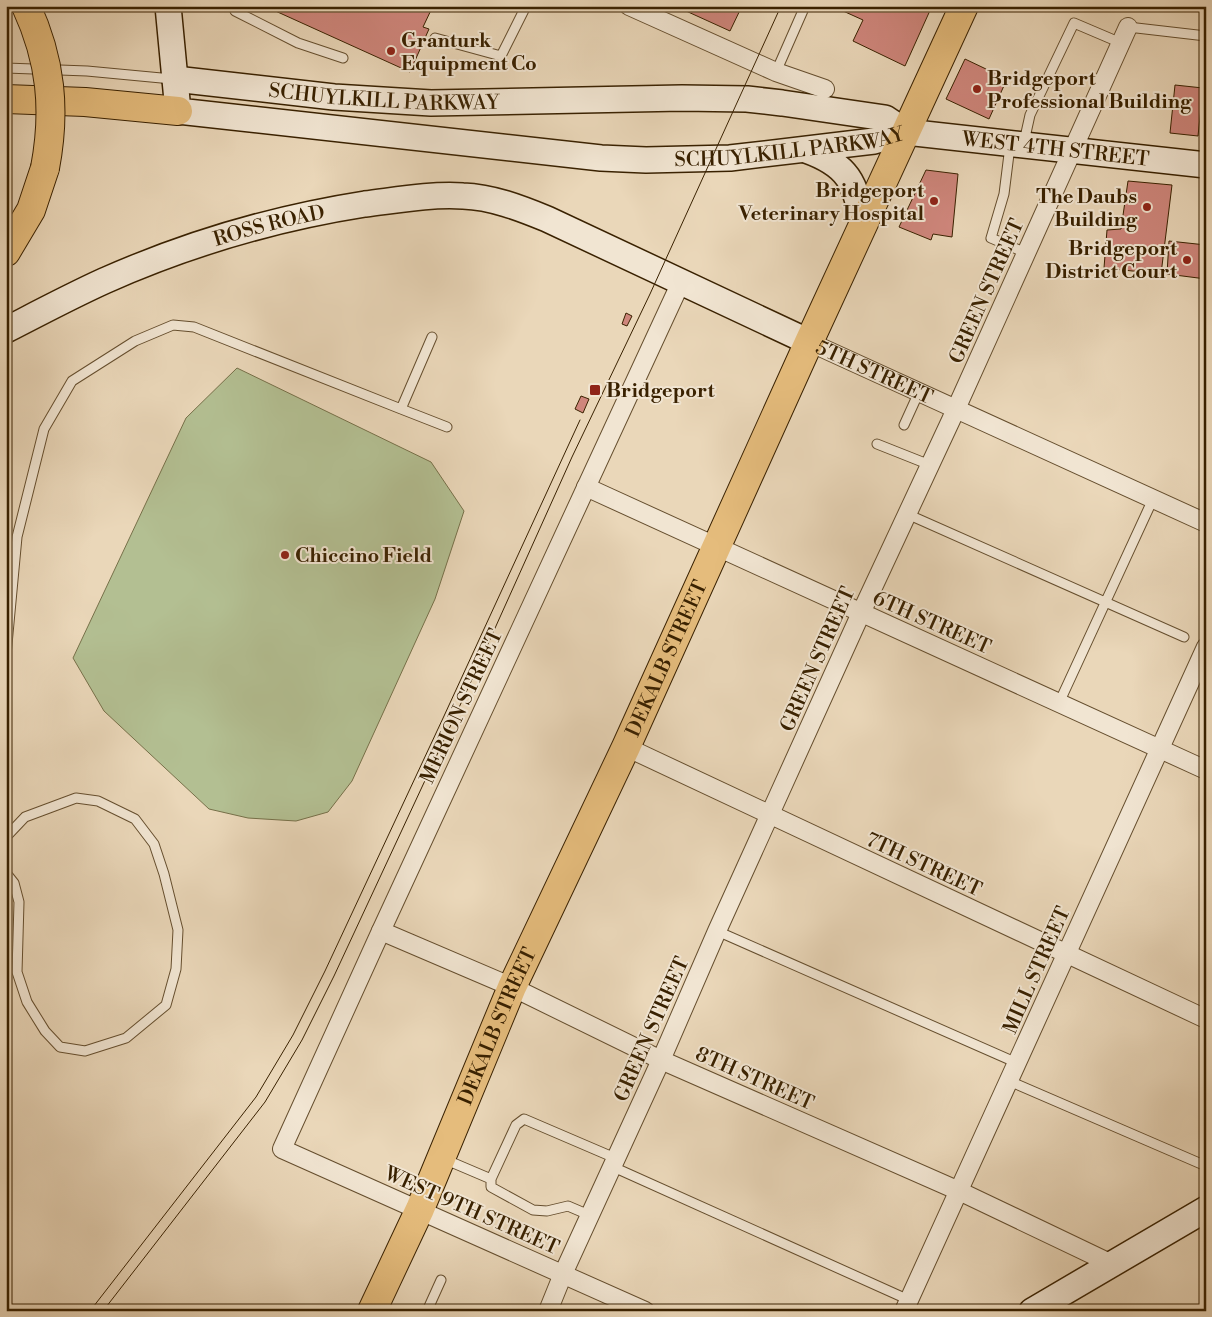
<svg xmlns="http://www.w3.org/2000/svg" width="1212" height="1317" viewBox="0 0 1212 1317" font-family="'Libre Bodoni',serif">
<rect width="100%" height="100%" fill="#ead7b9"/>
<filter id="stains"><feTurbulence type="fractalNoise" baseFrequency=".004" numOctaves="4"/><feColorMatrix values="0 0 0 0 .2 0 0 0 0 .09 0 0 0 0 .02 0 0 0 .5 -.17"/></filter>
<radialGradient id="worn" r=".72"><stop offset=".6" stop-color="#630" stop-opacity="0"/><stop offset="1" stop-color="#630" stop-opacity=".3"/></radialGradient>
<path fill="#b3bf92" stroke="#767049" d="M 237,368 L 431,462 L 464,511 L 435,599 L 352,781 L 328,812 L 296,821 L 248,818 L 209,809 L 104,711 L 73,658 L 186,418 Z"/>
<path fill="#cf867c" stroke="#392100" d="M 272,6 L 427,6 L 432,8 L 423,27 L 429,29 L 410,72 L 271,9 Z
M 675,6 L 742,6 L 730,31 Z
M 832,6 L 932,6 L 905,66 L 853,41 L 863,20 Z
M 965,59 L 1007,79 L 989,119 L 946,99 Z
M 1175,85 L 1203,88 L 1198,136 L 1170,133 Z
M 926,170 L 958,174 L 952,237 L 933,234 L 931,240 L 899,227 Z
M 1128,181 L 1172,185 L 1161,274 L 1104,268 L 1107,230 L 1121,229 Z
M 1169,241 L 1206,245 L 1206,279 L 1167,274 Z
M 626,313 L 632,316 L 627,326 L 622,324 Z
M 581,396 L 589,399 L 583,413 L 575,409 Z"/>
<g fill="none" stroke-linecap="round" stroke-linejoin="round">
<g stroke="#654e2e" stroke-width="11">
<path id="lane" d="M 233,6 L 235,11 L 298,43 L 343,58
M 1128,27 L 1206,36
M 435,38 L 501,56 L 526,6
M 6,68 L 87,71 L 172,79
M 776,72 L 805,6
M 1024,142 L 1030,115 L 1074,23 L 1121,43
M 1010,146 L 1004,194 L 991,238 L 1026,253
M 401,409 L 447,427
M 904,425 L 919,392
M 877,444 L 930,465
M 907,514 L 1184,637
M 6,655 L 17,537 L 44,429 L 72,381 L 135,341 L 173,325 L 194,327 L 401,409 L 432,337
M 1059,703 L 1153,499
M 6,837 L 25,817 L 76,798 L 98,801 L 135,819 L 154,844 L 164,874 L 178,930 L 176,969 L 166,1005 L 126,1038 L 85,1051 L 60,1047 L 45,1031 L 27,1002 L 17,972 L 19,902 L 14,883 L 6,873
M 717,931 L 1017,1063
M 1009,1081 L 1206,1166
M 444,1159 L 491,1179
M 611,1166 L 909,1300
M 589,1215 L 568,1206 L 547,1211 L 533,1210 L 491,1187 L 491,1179 L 516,1125 L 524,1119 L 615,1158
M 427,1311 L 441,1280"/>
</g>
<g stroke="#654e2e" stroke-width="20">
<g id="street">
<path d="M 629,6 L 776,72 L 825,89"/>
<path id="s1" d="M 809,342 L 1206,523"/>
<path d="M 586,487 L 1206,770"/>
<path d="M 626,747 L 1206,1019"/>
<path d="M 381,931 L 512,987 L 661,1060 L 959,1191 L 1112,1264"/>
<path d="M 548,1311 L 563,1274 L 661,1060 L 717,931 L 861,613 L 951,420 L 1128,27"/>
<path d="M 645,1311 L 282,1149 L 381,931 L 681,282"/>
<path d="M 904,1311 L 1206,647"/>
</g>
</g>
<g stroke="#392100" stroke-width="28">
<g id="secondary">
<path id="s2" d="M 168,6 L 178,111 L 601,158 L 646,160 L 730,158 L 874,141 L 906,132 L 1206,165"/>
<path id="s3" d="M 175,79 L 334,97 L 431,103 L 682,98 L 747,99 L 782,103 L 885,118 L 906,132"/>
<path d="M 806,150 C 848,165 856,182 863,226"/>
<path id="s4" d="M 6,330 C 39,313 71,296 104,281 C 187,244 276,218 365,204 C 398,200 430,194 463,196 C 492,197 520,208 547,219 L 809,342"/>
<path d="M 1032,1311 L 1206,1209"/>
</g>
</g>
<g stroke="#392100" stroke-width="30">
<g id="highway">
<path d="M 6,99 L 85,102 L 178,111"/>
<path d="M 6,252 L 31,210 L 45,168"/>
<path id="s5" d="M 372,1311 L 420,1209 L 512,987 L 626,747 L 809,342 L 964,6"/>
</g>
</g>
<use href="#lane" stroke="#f1e5d2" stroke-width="9"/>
<use href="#street" stroke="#f1e5d2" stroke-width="18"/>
<use href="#secondary" stroke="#f1e5d2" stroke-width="25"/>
<use href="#highway" stroke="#e5bc7c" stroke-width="28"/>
<path stroke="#392100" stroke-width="1" d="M 90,1311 L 256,1097 L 293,1035 L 325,971 L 444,716 L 580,420
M 103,1311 L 265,1102 L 302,1040 L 334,976 L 469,686 L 572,457 L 650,294 L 781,6"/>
<g stroke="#392100" stroke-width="30" stroke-linecap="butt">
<path id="highway-bridge" d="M 26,6 C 51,60 56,110 45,168"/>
</g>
<use href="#highway-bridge" stroke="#e5bc7c" stroke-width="28"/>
</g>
<g fill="#8f2418" stroke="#f1e5d2" stroke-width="2">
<circle cx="391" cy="51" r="5"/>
<circle cx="977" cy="89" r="5"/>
<circle cx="934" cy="201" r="5"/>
<circle cx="1147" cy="207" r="5"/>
<circle cx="1187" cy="260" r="5"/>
<rect x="589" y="384" width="12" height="12" rx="2.5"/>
<circle cx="285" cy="555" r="5"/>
</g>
<g text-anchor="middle" stroke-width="4" stroke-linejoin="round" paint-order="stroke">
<g font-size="20" font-weight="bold" fill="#392100" stroke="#f1e5d2" text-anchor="start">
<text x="401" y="47">Granturk<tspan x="401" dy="23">Equipment Co</tspan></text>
<text x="987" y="85">Bridgeport<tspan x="987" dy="23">Professional Building</tspan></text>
<text x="924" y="197" text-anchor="end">Bridgeport<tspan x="924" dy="23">Veterinary Hospital</tspan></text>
<text x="1137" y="203" text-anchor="end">The Daubs<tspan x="1137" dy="23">Building</tspan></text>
<text x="1177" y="255" text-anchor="end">Bridgeport<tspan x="1177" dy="23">District Court</tspan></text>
<text x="606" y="397">Bridgeport</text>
<text x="295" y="562">Chiccino Field</text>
</g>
<g font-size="20" fill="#392100" stroke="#f1e5d2">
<text dy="7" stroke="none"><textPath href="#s3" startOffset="210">SCHUYLKILL PARKWAY</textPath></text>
<text dy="7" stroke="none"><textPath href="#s2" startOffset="720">SCHUYLKILL PARKWAY</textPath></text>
<text dy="7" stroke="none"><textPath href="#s2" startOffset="989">WEST 4TH STREET</textPath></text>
<text dy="7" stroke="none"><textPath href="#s4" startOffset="284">ROSS ROAD</textPath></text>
<text transform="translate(986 291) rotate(-66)" y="7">GREEN STREET</text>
<text dy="7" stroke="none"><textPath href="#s1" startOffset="72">5TH STREET</textPath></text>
<text transform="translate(932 622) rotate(24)" y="7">6TH STREET</text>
<text dy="7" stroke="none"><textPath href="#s5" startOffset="716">DEKALB STREET</textPath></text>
<text transform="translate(817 659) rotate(-66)" y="7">GREEN STREET</text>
<text transform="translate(461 706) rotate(-65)" y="7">MERION STREET</text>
<text transform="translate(924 864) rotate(25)" y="7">7TH STREET</text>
<text transform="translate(1036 970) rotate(-66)" y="7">MILL STREET</text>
<text dy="7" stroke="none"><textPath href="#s5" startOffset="311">DEKALB STREET</textPath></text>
<text transform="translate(651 1029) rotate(-66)" y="7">GREEN STREET</text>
<text transform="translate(755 1078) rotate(24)" y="7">8TH STREET</text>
<text transform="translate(472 1210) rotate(24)" y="7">WEST 9TH STREET</text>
</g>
</g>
<rect width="1212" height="1317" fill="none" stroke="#ead7b9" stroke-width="25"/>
<rect x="8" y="8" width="1197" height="1302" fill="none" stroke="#392100" stroke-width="2.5"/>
<rect x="12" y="12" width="1187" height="1292" fill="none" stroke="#392100"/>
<rect width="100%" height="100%" filter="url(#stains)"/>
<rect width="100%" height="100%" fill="url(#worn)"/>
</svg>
